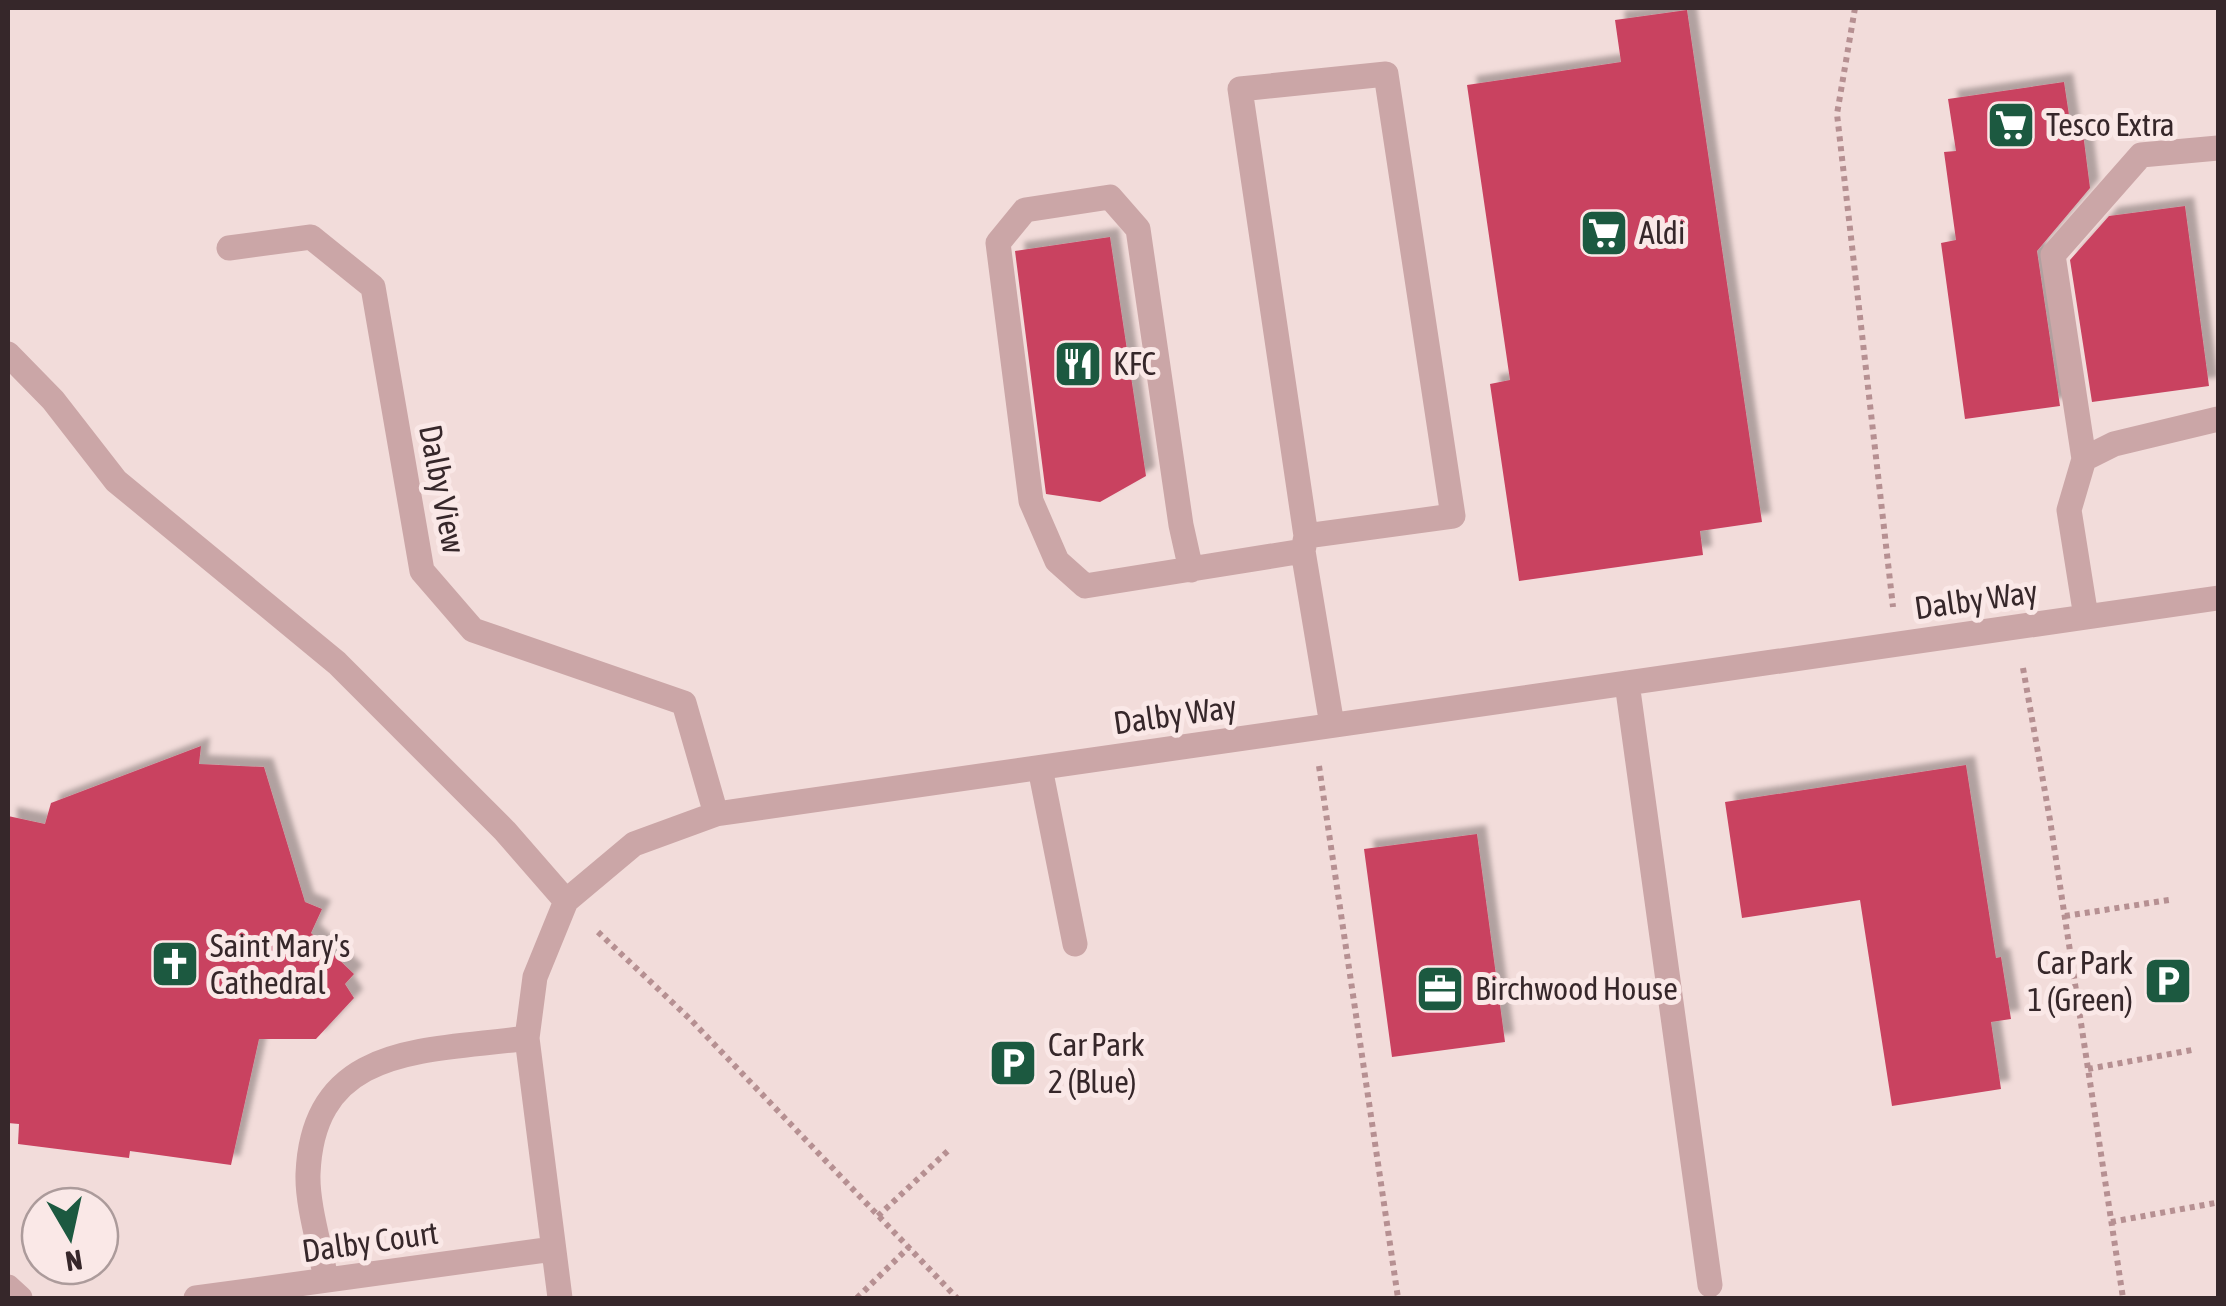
<svg xmlns="http://www.w3.org/2000/svg" width="2226" height="1306" viewBox="0 0 2226 1306" font-family="'Asap Condensed',sans-serif">
<defs>
<filter id="shadow"><feDropShadow dx="9" dy="-9" stdDeviation="2.5" flood-color="#0004"/></filter>
</defs>
<rect width="100%" height="100%" fill="#f2dcda"/>
<path fill="#c94261" filter="url(#shadow)" d="M 1687,10 L 1762,522 L 1700,531 L 1703,555 L 1519,581 L 1490,384 L 1510,380 L 1467,85 L 1621,62 L 1615,20 Z
M 2064,82 L 2072,135 L 2083,133 L 2090,188 L 2037,251 L 2060,406 L 1965,419 L 1941,243 L 1956,240 L 1944,152 L 1956,151 L 1948,99 Z
M 2185,206 L 2209,386 L 2092,402 L 2070,260 L 2109,216 Z
M 1110,237 L 1146,476 L 1100,502 L 1046,494 L 1015,251 Z
M 201,746 L 199,764 L 264,767 L 305,902 L 322,909 L 311,933 L 354,974 L 345,984 L 354,998 L 316,1039 L 259,1039 L 231,1165 L 130,1151 L 129,1158 L 18,1144 L 19,1124 L 8,1123 L 8,816 L 45,824 L 51,803 Z
M 1966,765 L 1996,958 L 2001,957 L 2011,1019 L 1991,1022 L 2001,1089 L 1892,1106 L 1860,900 L 1742,918 L 1725,802 Z
M 1477,834 L 1505,1042 L 1392,1057 L 1364,849 Z"/>
<g fill="none" stroke-linecap="round" stroke-linejoin="round">
<path stroke="#b69092" stroke-width="6" stroke-dasharray="5 5" stroke-linecap="butt" d="M 1855,8 L 1837,114 L 1893,607
M 2023,668 L 2050,820 L 2123,1298
M 1319,766 L 1398,1298
M 2065,916 L 2169,900
M 598,932 L 691,1020 L 957,1298
M 2088,1069 L 2192,1050
M 878,1216 L 951,1148
M 2111,1222 L 2215,1203
M 857,1298 L 909,1247"/>
<path stroke="#cba6a7" stroke-width="25" d="M 229,248 L 311,237 L 373,287 L 422,571 L 473,630 L 684,703 L 716,814
M 8,354 L 53,400 L 116,481 L 337,663 L 505,831 L 566,901
M 2084,459 L 2114,444 L 2218,419
M 1306,536 L 1453,516 L 1386,74 L 1240,89 L 1306,536 L 1303,551 L 1332,725
M 1191,570 L 1181,525 L 1138,229 L 1110,197 L 1025,210 L 998,243 L 1031,501 L 1057,561 L 1085,586 L 1303,551
M 2086,617 L 2069,510 L 2084,459 L 2053,255 L 2141,155 L 2218,148
M 1627,683 L 1710,1285
M 1040,768 L 1075,944
M 326,1280 C 321,1249 307,1206 308,1174 C 313,1042 428,1052 527,1038
M 8,1287 L 20,1298
M 196,1298 L 553,1249
M 560,1298 L 527,1038 L 535,977 L 566,901 L 634,844 L 716,814 L 2218,598"/>
</g>
<defs>
<g id="supermarket-square" transform="scale(2.5)"><rect x="-9" y="-9" width="18" height="18" rx="4" fill="#1c5940" stroke="#fae8e7"/><path d="M-6-5.5h2.5l.6 2H6L4.5 2H-2.5L-4.4-4H-6ZM-1.5 3.2a1.3 1.3 0 1 0 .1 0ZM3 3.2a1.3 1.3 0 1 0 .1 0Z" fill="#fff"/></g>
<g id="restaurant-square" transform="scale(2.5)"><rect x="-9" y="-9" width="18" height="18" rx="4" fill="#1c5940" stroke="#fae8e7"/><path d="M-5-6h1v4h1v-4h1v4h1v-4h1v5L-1.5 .5V6h-2V.5L-5-1ZM5-6V6H3V1.5H1.5Q1.5-4 5-6Z" fill="#fff"/></g>
<g id="church-square" transform="scale(2.5)"><rect x="-9" y="-9" width="18" height="18" rx="4" fill="#1c5940" stroke="#fae8e7"/><path d="M-1.2-6h2.4v3.5h3.3v2.4h-3.3V6h-2.4V-.1h-3.3v-2.4h3.3Z" fill="#fff"/></g>
<g id="parking-square" transform="scale(2.5)"><rect x="-9" y="-9" width="18" height="18" rx="4" fill="#1c5940" stroke="#fae8e7"/><path d="M-3.5-5.5H1a3.5 3.5 0 0 1 0 7H-1V5.5H-3.5ZM-1-3.4V-.6H.8a1.4 1.4 0 0 0 0-2.8Z" fill="#fff"/></g>
<g id="office-square" transform="scale(2.5)"><rect x="-9" y="-9" width="18" height="18" rx="4" fill="#1c5940" stroke="#fae8e7"/><path d="M-6-3h4V-5.5h4V-3h4V5H-6ZM-1-4.5V-3h2v-1.5ZM-6 0V1H6V0Z" fill="#fff"/></g>
</defs>
<g fill-rule="evenodd">
<use href="#supermarket-square" x="2011" y="125"/>
<use href="#supermarket-square" x="1604" y="233"/>
<use href="#restaurant-square" x="1078" y="364"/>
<use href="#church-square" x="175" y="964"/>
<use href="#parking-square" x="2168" y="981"/>
<use href="#office-square" x="1440" y="989"/>
<use href="#parking-square" x="1013" y="1063"/>
</g>
<g text-anchor="middle" stroke-width="10" stroke-linejoin="round" paint-order="stroke">
<g font-size="32" fill="#36272a" stroke="#fae8e7" text-anchor="start">
<text x="2046" y="136">Tesco Extra</text>
<text x="1639" y="244">Aldi</text>
<text x="1113" y="375">KFC</text>
<text x="210" y="957">Saint Mary's<tspan x="210" dy="37">Cathedral</tspan></text>
<text x="2133" y="974" text-anchor="end">Car Park<tspan x="2133" dy="37">1 (Green)</tspan></text>
<text x="1475" y="1000">Birchwood House</text>
<text x="1048" y="1056">Car Park<tspan x="1048" dy="37">2 (Blue)</tspan></text>
</g>
<g font-size="32" fill="#36272a" stroke="#fae8e7">
<text transform="translate(442 489) rotate(79)" y="11">Dalby View</text>
<text transform="translate(1976 600) rotate(-8)" y="11">Dalby Way</text>
<text transform="translate(1175 715) rotate(-8)" y="11">Dalby Way</text>
<text transform="translate(370 1242) rotate(-8)" y="11">Dalby Court</text>
</g>
</g>
<rect width="2226" height="1306" fill="none" stroke="#36272a" stroke-width="20"/>
<g transform="translate(70 1236) rotate(171)"><circle r="48" fill="#fae8e7" stroke="#ac9b9b" stroke-width="2.5"/>
<path d="M0-8L18 38L0 25L-18 38Z" fill="#1c5940"/>
<text y="-15" font-size="28" font-weight="bold" text-anchor="middle" fill="#36272a">N</text>
</g>
</svg>
